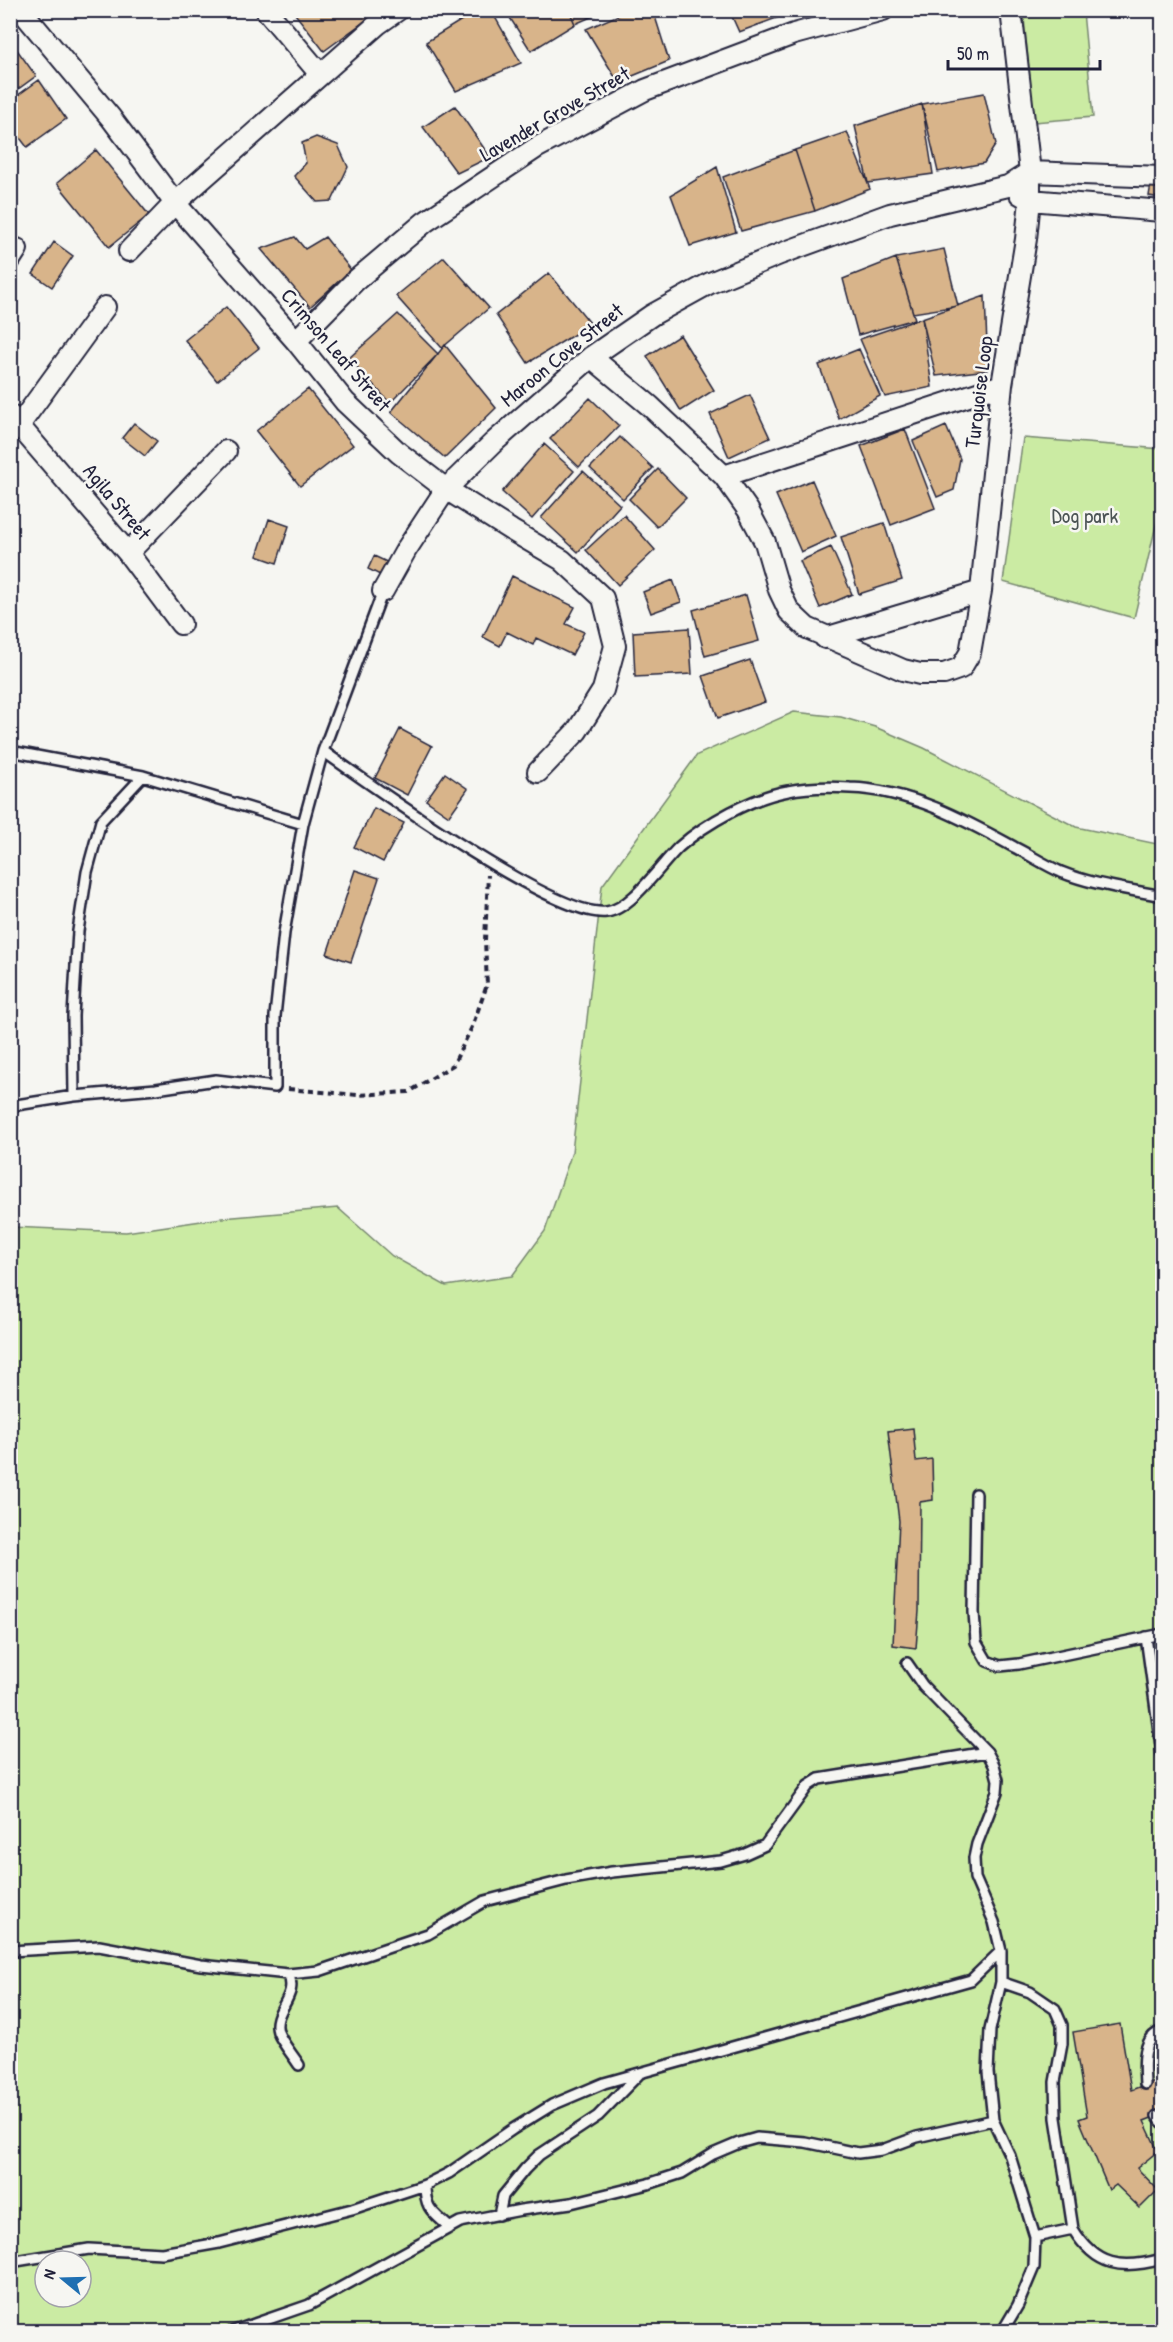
<svg xmlns="http://www.w3.org/2000/svg" width="1173" height="2342" viewBox="0 0 1173 2342" font-family="'Patrick Hand',sans-serif">
<rect width="100%" height="100%" fill="#f6f6f2"/>
<filter id="ink" filterUnits="userSpaceOnUse"><feTurbulence type="fractalNoise" baseFrequency=".0167" numOctaves="2"/><feDisplacementMap in="SourceGraphic" scale="12" xChannelSelector="R" yChannelSelector="G"/><feConvolveMatrix kernelMatrix="1 2 1 2 8 2 1 2 1" color-interpolation-filters="sRGB"/></filter>
<g filter="url(#ink)">
<path fill="#cbeba3" stroke="#76866f" stroke-width="1.5" fill-rule="evenodd" d="M 1083,12 L 1093,117 L 1034,122 L 1024,18 Z
M 1023,438 L 1162,449 L 1162,500 L 1134,618 L 1003,582 Z
M 794,712 L 841,717 L 875,727 L 924,748 L 1076,827 L 1162,845 L 1162,2331 L 11,2332 L 11,1227 L 126,1232 L 222,1218 L 338,1208 L 392,1256 L 446,1286 L 512,1276 L 545,1231 L 572,1152 L 602,886 L 697,755 ZM 45,2261 L 81,2261 L 81,2297 L 45,2297 Z"/>
<path fill="#d8b48a" stroke="#22223b" stroke-width="1.5" d="M 292,10 L 380,10 L 324,51 Z
M 478,10 L 491,10 L 521,63 L 456,91 L 426,42 Z
M 505,10 L 569,10 L 575,24 L 531,51 Z
M 569,10 L 607,10 L 575,24 Z
M 630,10 L 653,10 L 669,61 L 618,82 L 586,29 Z
M 729,10 L 781,10 L 782,16 L 739,32 Z
M 10,40 L 36,76 L 10,95 Z
M 39,80 L 66,119 L 27,147 L 10,125 L 10,101 Z
M 984,93 L 996,144 L 984,163 L 938,172 L 922,104 Z
M 922,104 L 933,174 L 868,183 L 855,126 Z
M 455,106 L 490,157 L 457,173 L 423,127 Z
M 847,132 L 870,189 L 815,211 L 795,150 Z
M 316,137 L 338,145 L 348,167 L 332,201 L 317,202 L 294,176 L 306,163 L 302,143 Z
M 96,150 L 149,215 L 109,247 L 57,183 Z
M 795,150 L 815,211 L 741,231 L 723,177 Z
M 717,167 L 736,232 L 690,246 L 671,195 Z
M 1151,184 L 1162,185 L 1162,198 L 1149,196 Z
M 295,237 L 305,249 L 325,237 L 351,270 L 310,307 L 261,249 Z
M 54,242 L 73,256 L 52,287 L 33,274 Z
M 944,249 L 958,306 L 913,313 L 896,258 Z
M 444,257 L 489,308 L 442,348 L 396,296 Z
M 896,258 L 915,319 L 858,335 L 843,279 Z
M 549,273 L 591,324 L 528,363 L 496,315 Z
M 985,296 L 988,370 L 936,376 L 922,318 Z
M 226,307 L 259,348 L 217,381 L 185,340 Z
M 398,314 L 438,354 L 390,403 L 349,358 Z
M 922,318 L 932,387 L 885,397 L 860,339 Z
M 680,335 L 714,390 L 681,411 L 647,356 Z
M 445,345 L 496,408 L 445,458 L 391,412 Z
M 859,349 L 880,396 L 839,419 L 819,365 Z
M 308,389 L 353,445 L 300,486 L 256,431 Z
M 750,395 L 770,438 L 729,457 L 710,414 Z
M 590,398 L 619,426 L 579,467 L 550,439 Z
M 134,423 L 157,441 L 145,456 L 122,438 Z
M 946,426 L 960,459 L 954,490 L 937,497 L 913,441 Z
M 905,429 L 935,508 L 891,525 L 861,446 Z
M 620,437 L 653,468 L 623,499 L 590,468 Z
M 544,444 L 574,471 L 532,519 L 502,492 Z
M 658,469 L 686,498 L 657,527 L 629,499 Z
M 583,471 L 620,505 L 578,552 L 541,518 Z
M 812,480 L 836,536 L 801,552 L 776,495 Z
M 624,515 L 655,550 L 618,585 L 586,550 Z
M 269,519 L 289,526 L 277,563 L 257,556 Z
M 884,523 L 902,580 L 859,594 L 841,537 Z
M 831,547 L 852,594 L 820,608 L 800,561 Z
M 374,556 L 387,562 L 380,575 L 368,569 Z
M 512,576 L 575,607 L 566,624 L 584,632 L 572,655 L 536,638 L 533,645 L 507,632 L 500,646 L 483,637 Z
M 673,580 L 681,602 L 651,613 L 643,592 Z
M 746,595 L 759,641 L 705,656 L 693,610 Z
M 689,628 L 692,674 L 635,677 L 633,632 Z
M 750,660 L 765,702 L 718,718 L 703,676 Z
M 400,729 L 432,746 L 407,795 L 375,778 Z
M 445,773 L 468,789 L 449,816 L 426,800 Z
M 374,808 L 404,823 L 383,862 L 354,847 Z
M 355,870 L 379,878 L 351,962 L 327,954 Z
M 913,1428 L 916,1461 L 932,1459 L 933,1500 L 920,1502 L 919,1611 L 916,1648 L 893,1645 L 899,1521 L 888,1431 Z
M 1120,2024 L 1131,2090 L 1158,2080 L 1162,2093 L 1162,2114 L 1144,2121 L 1158,2151 L 1137,2168 L 1158,2190 L 1140,2208 L 1116,2185 L 1109,2190 L 1079,2119 L 1087,2116 L 1073,2032 Z"/>
<g fill="none" stroke-linecap="round" stroke-linejoin="round">
<g stroke="#22223b" stroke-width="14">
<path id="service" d="M 10,751 L 143,776 L 303,824
M 323,751 C 371,785 555,918 606,912 C 631,910 661,864 679,847 C 706,823 753,797 788,791 C 806,787 833,787 850,788 C 910,790 963,819 1014,847 C 1030,855 1045,865 1061,872 C 1093,885 1128,889 1162,896
M 74,1096 L 73,1016 L 78,931 L 87,872 L 101,821 L 143,776
M 10,1106 L 74,1096 L 156,1089 L 216,1080 L 275,1087 L 275,1016 L 284,933 L 303,824 L 323,751 L 383,591
M 976,1494 L 974,1612 L 976,1642 L 987,1661 L 1000,1666 L 1019,1664 L 1162,1634
M 1146,1637 L 1162,1753
M 907,1663 L 923,1686 L 987,1752 L 994,1765 L 998,1780 L 997,1792 L 977,1844 L 974,1858 L 975,1878 L 994,1922 L 1001,1951 L 1001,1982 L 990,2030 L 988,2072 L 993,2120 L 1010,2156 L 1035,2237 L 1034,2267 L 1018,2305 L 1002,2332
M 10,1951 L 99,1946 L 201,1965 L 288,1974 L 319,1971 L 428,1934 L 485,1901 L 566,1880 L 612,1872 L 721,1861 L 745,1854 L 765,1845 L 808,1786 L 819,1779 L 987,1752
M 288,1974 C 300,1996 271,2011 278,2032 C 282,2043 293,2055 299,2065
M 1001,1982 L 1030,1992 L 1055,2009 L 1062,2025 L 1062,2044 L 1055,2082 L 1056,2118 L 1073,2229 C 1096,2267 1122,2270 1162,2259
M 1145,2084 C 1144,2066 1141,2038 1162,2031
M 1157,2116 L 1162,2122
M 425,2185 C 425,2210 433,2212 450,2228
M 499,2215 L 503,2196 L 525,2169 L 539,2155 L 598,2116 L 639,2074
M 1035,2237 L 1073,2229
M 10,2262 L 89,2249 L 162,2253 L 219,2243 L 352,2209 L 425,2185 L 449,2173 L 513,2129 L 552,2105 L 604,2083 L 971,1980 L 1001,1951
M 231,2332 L 309,2305 L 460,2222 L 521,2210 L 571,2203 L 648,2184 L 682,2173 L 713,2154 L 739,2143 L 757,2138 L 805,2142 L 858,2153 L 882,2150 L 917,2137 L 993,2120"/>
</g>
<g stroke="#22223b" stroke-width="24">
<path id="minor" d="M 21,10 L 111,118 L 175,203 L 296,341 L 345,402 L 399,453 L 446,489 L 511,530 L 562,560 L 603,598 L 615,646 L 603,690 L 577,731 L 538,772
M 266,10 L 320,74
M 1020,194 L 1030,200 L 1162,211
M 129,251 L 175,203 L 378,24 L 398,10
M 10,260 L 17,249
M 296,341 L 355,281 L 425,222 L 536,148 L 645,90 L 794,34 L 883,10
M 591,357 L 650,406 L 724,476 L 748,510 L 765,542 L 779,590 L 789,611 L 807,628 L 903,670 L 920,674 L 944,674 L 961,668 L 970,653 L 981,591 L 1002,385 L 1026,239 L 1030,200 L 1030,172 L 1011,10
M 10,415 L 128,553 L 181,624
M 20,424 L 105,307
M 724,476 L 1002,385
M 128,553 L 226,451
M 383,591 L 406,550 L 446,489 L 493,443 L 591,357 L 652,315 L 710,283 L 780,254 L 890,214 L 1008,186 L 1030,172 L 1162,177
M 825,638 L 981,591"/>
</g>
<path stroke="#22223b" stroke-width="4" stroke-dasharray="6 4.5" stroke-linecap="butt" d="M 288,1089 L 358,1095 L 409,1092 L 453,1065 L 472,1027 L 487,985 L 485,940 L 488,875"/>
<use href="#service" stroke="#f6f6f2" stroke-width="9"/>
<use href="#minor" stroke="#f6f6f2" stroke-width="20"/>
</g>
</g>
<g text-anchor="middle" stroke-width="5" stroke-linejoin="round" paint-order="stroke">
<g font-size="21" fill="#22223b" stroke="#f6f6f2">
<text transform="translate(555 114) rotate(-30)" y="7">Lavender Grove Street</text>
<text transform="translate(336 350) rotate(49)" y="7">Crimson Leaf Street</text>
<text transform="translate(562 355) rotate(-39)" y="7">Maroon Cove Street</text>
<text transform="translate(979 392) rotate(-83)" y="7">Turquoise Loop</text>
<text transform="translate(117 502) rotate(50)" y="7">Agila Street</text>
</g>
<g font-size="21" fill="#4c5455" stroke="#f6f6f2">
<text x="1085" y="523">Dog park</text>
</g>
</g>
<rect width="1173" height="2342" fill="none" stroke="#f6f6f2" stroke-width="36"/>
<rect x="18" y="18" width="1137" height="2306" fill="none" stroke="#22223b" stroke-width="2" filter="url(#ink)"/>
<g transform="translate(63 2279) rotate(289)"><circle r="28" fill="#f6f6f2" stroke="#a1a1a9" stroke-width="1.5"/>
<path d="M0-4.5L10 22L0 15L-10 22Z" fill="#1f6fb2"/>
<text y="-9" font-size="16" font-weight="bold" text-anchor="middle" fill="#22223b">N</text>
</g>
<path d="M948 60v9h152v-9" fill="none" stroke="#22223b" stroke-width="3"/>
<text x="957" y="60" font-size="18" fill="#22223b" stroke="#f6f6f2" stroke-width="4.5" paint-order="stroke">50 m</text>
</svg>
